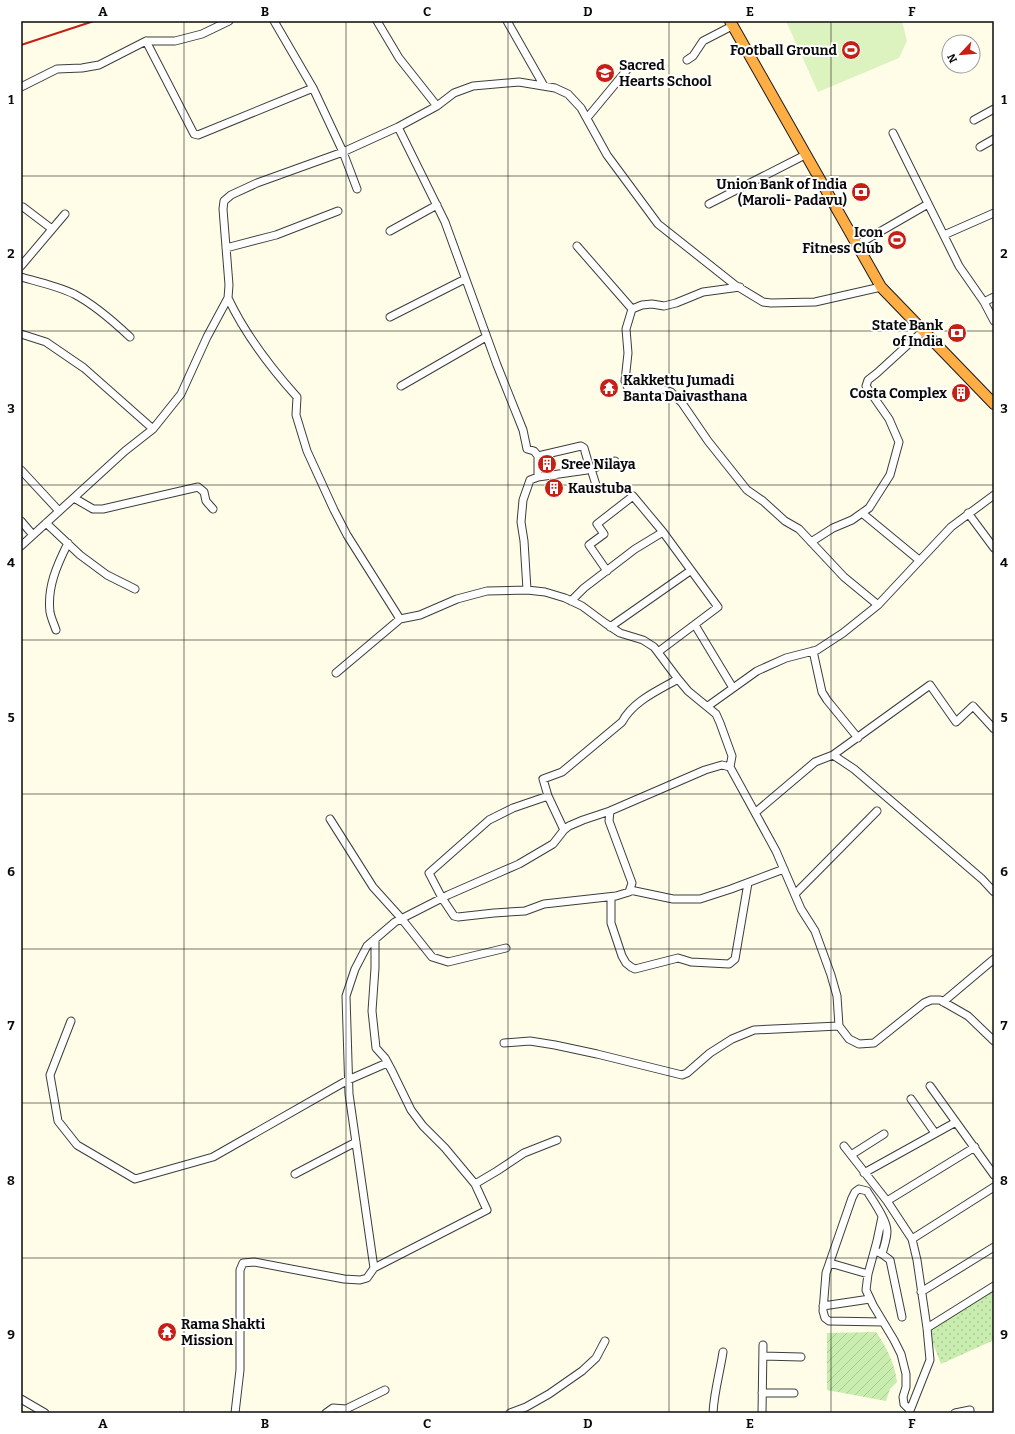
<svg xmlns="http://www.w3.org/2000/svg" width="1015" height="1434" viewBox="0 0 1015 1434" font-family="Bitter,serif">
<defs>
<pattern id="grass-dots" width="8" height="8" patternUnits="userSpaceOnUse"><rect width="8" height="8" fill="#c8edae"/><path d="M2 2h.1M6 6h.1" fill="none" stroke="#aaca94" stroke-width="1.8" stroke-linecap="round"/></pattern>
<pattern id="garden-furrows" width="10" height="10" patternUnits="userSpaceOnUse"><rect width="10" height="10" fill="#c8edae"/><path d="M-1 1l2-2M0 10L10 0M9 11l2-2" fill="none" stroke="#aaca94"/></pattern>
</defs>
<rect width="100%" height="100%" fill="#fffde7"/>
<path fill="url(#grass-dots)" d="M 994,1287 L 994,1340 L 941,1364 L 927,1328 Z"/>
<path fill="url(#garden-furrows)" d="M 876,1332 C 886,1346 895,1364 897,1382 L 890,1389 L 886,1401 L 827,1390 L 827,1333 Z"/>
<path fill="#dcf3c0" d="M 786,21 L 902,21 L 907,41 L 899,58 L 818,92 Z"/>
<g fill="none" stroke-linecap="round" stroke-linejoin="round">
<g stroke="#3d3d3d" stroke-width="9">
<path id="minor" d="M 274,21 L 313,88 L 343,152 L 357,189
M 377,21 L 399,58 L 437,106
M 507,21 L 544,86
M 146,41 L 194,134 L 198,135 L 313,88
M 687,60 L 693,56 L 703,41 L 732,26
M 21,87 L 57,69 L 82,68 L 99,65 L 146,41 L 175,41 L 202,34 L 229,21
M 587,118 L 631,65
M 974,120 L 994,109
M 398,127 L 445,222 L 497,365 L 523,430 L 527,449 L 534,451 L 538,456 L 538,477 L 530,480 L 523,500 L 521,522 L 524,541 L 527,590
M 893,133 L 959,266 L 984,302 L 994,321
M 980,147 L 994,139
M 709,204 L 805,155
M 23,207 L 52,229
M 390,231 L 437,205
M 944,235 L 994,213
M 857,245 L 928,204
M 577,246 L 632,309
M 226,248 L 276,235 L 338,211
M 21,266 L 65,214
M 21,277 C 39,282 57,286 74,294 C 95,305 113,321 130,337
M 740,287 L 703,292 L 676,303 L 664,306 L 652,304 L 642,305 L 632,309 L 626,329 L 628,353 L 625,381 L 628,388 L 662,389 L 671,392 L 682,403 L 708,441 L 747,490 L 763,501 L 785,521 L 799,529 L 844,577 L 878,605
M 228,298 C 245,334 270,367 297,397 L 296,415 L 307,451 L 334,510 L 347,535 L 400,619 L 420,615 L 457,599 L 487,591 L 527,590 L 545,592 L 565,598 L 582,606 L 605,623 L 620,633 L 643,640 L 654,647 L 678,679 L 688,691 L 716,714 L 720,723 L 732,756 L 730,767
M 984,302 L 994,297
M 390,317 L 465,279
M 21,334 L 46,342 L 84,368 L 153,429
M 401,386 L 486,337
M 538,456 L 581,446 L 584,448 L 589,465 L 587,470 L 538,477
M 588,467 L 591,469 L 615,461
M 591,469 L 597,488
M 21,470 L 59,511
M 74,498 L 93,509 L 103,509 L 198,487 L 204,492 L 206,501 L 213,509
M 862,513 L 919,560
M 968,513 L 994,548
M 21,521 L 33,535
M 46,523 L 80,555 L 107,575 L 135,589
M 811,542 L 833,528 L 852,520 L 869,508 L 890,475 L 899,442 L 889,419 L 866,386 L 868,380 L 877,373 L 923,331
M 21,546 L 125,451 L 153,429 L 181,394 L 207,337 L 228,298 L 229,285 L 223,209 L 224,201 L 231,195 L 257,183 L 343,152 L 398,127 L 437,106 L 454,93 L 473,86 L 519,82 L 555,88 L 568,94 L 581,108 L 607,155 L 658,224 L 735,285 L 763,302 L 771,303 L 815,302 L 881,287
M 607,571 L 589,545 L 604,534 L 597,524 L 633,496 L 663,532 L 718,607 L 658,652
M 571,601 L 584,588 L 635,549 L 663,532
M 695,625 L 733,688
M 610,627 L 690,571
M 56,630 C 54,624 51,618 50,612 C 47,587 57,565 68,543
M 813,651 L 822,692 L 827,700 L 858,738
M 336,673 L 400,619
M 708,706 L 757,671 L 786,658 L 817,650 L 843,633 L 878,605 L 951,527 L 994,495
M 833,755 L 854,769 L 982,879 L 994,892
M 548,796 L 543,779 L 562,772 L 622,722 C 633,701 659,690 678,679
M 756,812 L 815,762 L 833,755 L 930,685 L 956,722 L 973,706 L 994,729
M 330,819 L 373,887 L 401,918 L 432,957 L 448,962 L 506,948
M 564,830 L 548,796 L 513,808 L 489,820 L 429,873 L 442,898 L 454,916 L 458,917 L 494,913 L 525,911 L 544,904 L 616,896 L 629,892 L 632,883 L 609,821 L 610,811 L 705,770 L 722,765 L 730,767 L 776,851 L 801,909 L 815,931 L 831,975 L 837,996 L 839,1026 L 849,1039 L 859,1044 L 874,1043 L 924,1003 L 931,1000 L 940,1000 L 968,1016 L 994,1041
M 630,890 L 673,899 L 700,899 L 731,889 L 784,869
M 795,894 L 877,811
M 611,897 L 611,923 L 622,956 L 626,963 L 631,967 L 635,969 L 678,958 L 691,962 L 729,964 L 735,959 L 748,883
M 943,1002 L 994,959
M 71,1021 L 50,1075 L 58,1121 L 77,1145 L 135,1179 L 213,1157 L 348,1080 L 387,1063
M 504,1043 L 530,1041 L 555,1045 L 597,1054 L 682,1075 L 687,1073 L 710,1053 L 732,1039 L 754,1030 L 839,1026
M 930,1086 L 994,1175
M 911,1099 L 935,1133
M 844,1146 L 887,1201 L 912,1239 L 917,1260 L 927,1328 L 930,1360 L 909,1413
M 851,1155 L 884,1134
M 864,1173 L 956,1122
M 295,1174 L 356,1142
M 475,1184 L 497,1171 L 524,1153 L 557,1140
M 887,1201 L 975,1147
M 882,1217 L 877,1241 L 868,1274 L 866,1290 L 873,1305 L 894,1340 L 901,1354 L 906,1374 L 906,1387 L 903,1397 L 904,1404 L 910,1410
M 912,1239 L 994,1187
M 878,1252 L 882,1254 L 890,1260 L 902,1317
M 882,1254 C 884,1246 887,1239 887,1231 C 887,1220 873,1201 867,1191 L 859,1189 L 855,1192 L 852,1198 L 826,1273 L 823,1311 L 825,1318 L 829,1321 L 883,1322
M 830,1263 L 868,1274
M 374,1268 L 487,1210 L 475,1184 L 445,1148 L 423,1126 L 411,1110 L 392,1071 L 385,1058 L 376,1048 L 372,1011 L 375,968 L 375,939
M 921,1292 L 994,1247
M 823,1306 L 870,1299
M 927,1328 L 994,1286
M 763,1356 L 801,1357
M 762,1393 L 794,1393
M 21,1399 L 45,1413
M 235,1413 L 240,1370 L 240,1270 L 243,1263 L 254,1262 L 344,1279 L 360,1280 L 367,1278 L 374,1268 L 349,1094 L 346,996 L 355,969 L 367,946 L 395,922 L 448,895 L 519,864 L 553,844 L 564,830 L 569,826 L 583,820 L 610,811
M 326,1413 L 333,1408 L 346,1409 L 385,1390
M 510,1413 L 526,1407 L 549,1394 L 582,1371 L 596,1358 L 605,1341
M 713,1413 C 714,1392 720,1372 723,1352
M 762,1413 L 763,1345
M 955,1413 L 970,1410 L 970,1413"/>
</g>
<g stroke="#1b1b1b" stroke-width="12">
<path id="highway" d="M 730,21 L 881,287 L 994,404"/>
</g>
<use href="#minor" stroke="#fff" stroke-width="7"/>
<use href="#highway" stroke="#ffad45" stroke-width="10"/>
<path stroke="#c62016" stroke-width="2" d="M 21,45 L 94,21"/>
</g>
<path fill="none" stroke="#0a0a0a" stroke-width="1" stroke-opacity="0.55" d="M 184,21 L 184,1413M 346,21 L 346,1413M 508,21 L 508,1413M 669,21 L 669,1413M 831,21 L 831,1413M 21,176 L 994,176M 21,331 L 994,331M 21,485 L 994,485M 21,640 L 994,640M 21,794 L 994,794M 21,949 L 994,949M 21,1103 L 994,1103M 21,1258 L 994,1258"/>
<defs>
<g id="stadium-disc" transform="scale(1)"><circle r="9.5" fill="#c62016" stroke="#fff"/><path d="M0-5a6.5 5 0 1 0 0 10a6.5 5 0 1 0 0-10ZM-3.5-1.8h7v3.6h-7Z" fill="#fff"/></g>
<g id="school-disc" transform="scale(1)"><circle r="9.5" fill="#c62016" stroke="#fff"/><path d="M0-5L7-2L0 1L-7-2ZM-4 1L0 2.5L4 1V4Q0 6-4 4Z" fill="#fff"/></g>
<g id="bank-disc" transform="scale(1)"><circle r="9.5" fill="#c62016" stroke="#fff"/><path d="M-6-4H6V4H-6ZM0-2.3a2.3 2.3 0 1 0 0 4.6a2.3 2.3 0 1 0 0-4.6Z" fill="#fff"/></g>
<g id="temple-disc" transform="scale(1)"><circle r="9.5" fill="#c62016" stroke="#fff"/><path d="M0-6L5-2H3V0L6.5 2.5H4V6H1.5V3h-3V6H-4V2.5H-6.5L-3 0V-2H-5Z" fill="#fff"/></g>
<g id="building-disc" transform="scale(1)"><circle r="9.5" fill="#c62016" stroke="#fff"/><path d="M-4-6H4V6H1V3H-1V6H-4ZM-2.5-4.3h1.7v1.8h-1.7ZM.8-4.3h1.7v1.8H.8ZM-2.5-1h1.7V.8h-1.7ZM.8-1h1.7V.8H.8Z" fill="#fff"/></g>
</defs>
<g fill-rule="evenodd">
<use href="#stadium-disc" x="851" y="50"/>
<use href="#school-disc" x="605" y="73"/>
<use href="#bank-disc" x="861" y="192"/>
<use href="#stadium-disc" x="897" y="240"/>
<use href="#bank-disc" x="957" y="333"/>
<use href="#temple-disc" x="609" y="388"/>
<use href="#building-disc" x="961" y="393"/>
<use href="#building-disc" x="547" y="464"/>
<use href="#building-disc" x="554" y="488"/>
<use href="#temple-disc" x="167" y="1332"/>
</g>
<g text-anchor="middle" stroke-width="4" stroke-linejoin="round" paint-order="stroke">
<g font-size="14" font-weight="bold" fill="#0a0a0a" stroke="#fff" text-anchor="end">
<text x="837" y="55">Football Ground</text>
<text x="619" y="70" text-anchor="start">Sacred<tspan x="619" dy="16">Hearts School</tspan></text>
<text x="847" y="189">Union Bank of India<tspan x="847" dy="16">(Maroli- Padavu)</tspan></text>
<text x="883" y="237">Icon<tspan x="883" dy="16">Fitness Club</tspan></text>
<text x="943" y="330">State Bank<tspan x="943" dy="16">of India</tspan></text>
<text x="623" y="385" text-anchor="start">Kakkettu Jumadi<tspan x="623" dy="16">Banta Daivasthana</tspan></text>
<text x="947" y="398">Costa Complex</text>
<text x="561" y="469" text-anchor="start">Sree Nilaya</text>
<text x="568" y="493" text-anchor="start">Kaustuba</text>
<text x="181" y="1329" text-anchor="start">Rama Shakti<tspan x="181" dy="16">Mission</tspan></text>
</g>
</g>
<rect width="1015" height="1434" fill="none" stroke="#ffffff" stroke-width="44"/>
<g transform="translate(961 54) rotate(244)"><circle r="19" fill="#ffffff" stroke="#9d9d9d"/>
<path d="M0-3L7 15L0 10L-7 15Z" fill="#c62016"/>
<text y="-6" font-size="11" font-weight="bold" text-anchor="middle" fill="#0a0a0a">N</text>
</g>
<rect x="22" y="22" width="971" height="1390" fill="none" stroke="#0a0a0a" stroke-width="1.5"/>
<g font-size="13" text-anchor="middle" font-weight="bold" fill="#0a0a0a">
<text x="103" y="16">A</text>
<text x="265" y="16">B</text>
<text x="427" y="16">C</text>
<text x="588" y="16">D</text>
<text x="750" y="16">E</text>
<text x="912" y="16">F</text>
<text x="11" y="104">1</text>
<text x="1004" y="104">1</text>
<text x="11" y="258">2</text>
<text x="1004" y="258">2</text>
<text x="11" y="413">3</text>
<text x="1004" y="413">3</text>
<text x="11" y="567">4</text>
<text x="1004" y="567">4</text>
<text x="11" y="722">5</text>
<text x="1004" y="722">5</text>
<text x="11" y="876">6</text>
<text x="1004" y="876">6</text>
<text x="11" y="1030">7</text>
<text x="1004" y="1030">7</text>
<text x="11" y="1185">8</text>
<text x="1004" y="1185">8</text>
<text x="11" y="1339">9</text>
<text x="1004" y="1339">9</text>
<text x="103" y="1428">A</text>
<text x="265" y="1428">B</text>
<text x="427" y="1428">C</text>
<text x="588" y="1428">D</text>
<text x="750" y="1428">E</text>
<text x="912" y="1428">F</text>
</g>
</svg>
